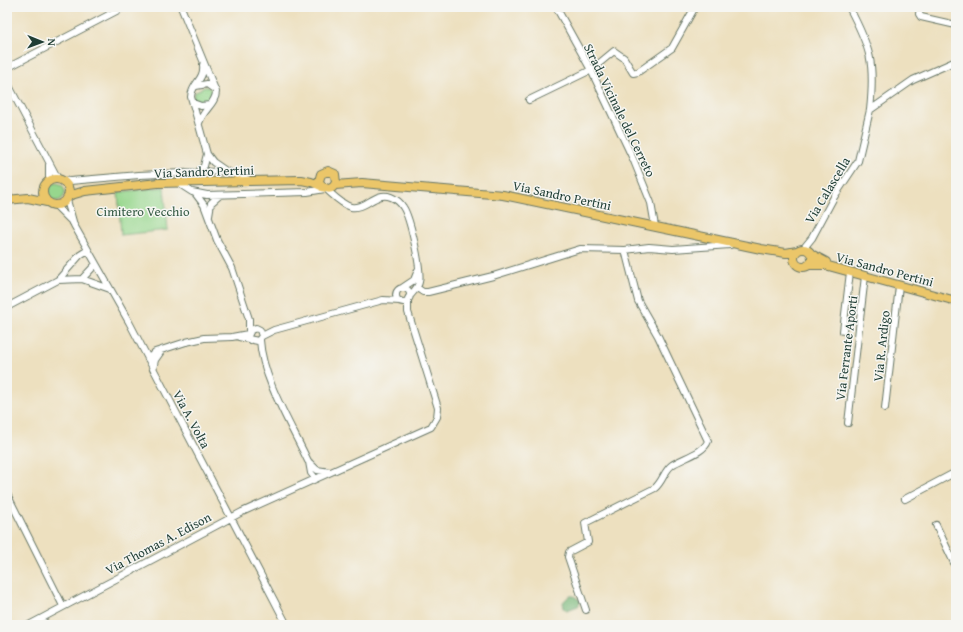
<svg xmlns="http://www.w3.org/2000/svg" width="963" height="632" viewBox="0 0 963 632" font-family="'Gentium Book Plus',serif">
<rect width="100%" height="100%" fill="#f6f6f2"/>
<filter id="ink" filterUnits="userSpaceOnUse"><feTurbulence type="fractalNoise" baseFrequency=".025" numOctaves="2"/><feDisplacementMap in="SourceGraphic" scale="8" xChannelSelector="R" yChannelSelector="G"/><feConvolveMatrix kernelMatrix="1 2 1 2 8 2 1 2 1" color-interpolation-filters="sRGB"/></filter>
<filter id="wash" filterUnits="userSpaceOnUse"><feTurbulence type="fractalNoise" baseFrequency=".012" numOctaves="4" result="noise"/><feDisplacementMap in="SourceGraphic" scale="16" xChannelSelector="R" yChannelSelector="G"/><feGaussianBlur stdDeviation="0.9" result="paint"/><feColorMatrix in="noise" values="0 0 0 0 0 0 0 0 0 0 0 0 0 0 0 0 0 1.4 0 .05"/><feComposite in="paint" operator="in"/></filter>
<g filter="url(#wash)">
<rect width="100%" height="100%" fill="#ede0bf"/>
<path fill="#97d78d" stroke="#5b8a60" d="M 204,87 L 208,87 L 215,93 L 211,102 L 199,105 L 193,99 L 194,93 Z
M47 192a9 9 0 1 1 18 0a9 9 0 1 1-18 0Z
M 164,187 L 168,230 L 121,235 L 118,192 Z"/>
<path fill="#79b878" stroke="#4c7a56" d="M 569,596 L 574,596 L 581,601 L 578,606 L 567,610 L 564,608 L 563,602 Z"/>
</g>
<g filter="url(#ink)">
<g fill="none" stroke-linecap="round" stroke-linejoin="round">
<g stroke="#677665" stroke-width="8">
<path id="minor" d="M 181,7 L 216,92 C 216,103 203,110 199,123
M 556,7 L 591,70 L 634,161 L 651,203 L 655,226
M 849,7 C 871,49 875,63 870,110
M 920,7 L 919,14 L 921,17 L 956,25
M 203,65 C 205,80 191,84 191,97 L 207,154 L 213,162 L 226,171
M 7,68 L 124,7
M 7,82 L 58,179
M 196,86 L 207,84 L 214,89
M 529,100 L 591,70 L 614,51 L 624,58 L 633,73 L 638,72 L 672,48 L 695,7
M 193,103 L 201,106 L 210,105
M 49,165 L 49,181
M 197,173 L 204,166 L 207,154
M 60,180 L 70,181 L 139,175 L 226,171 L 248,179
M 178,183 L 192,192 L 207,195 L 307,192 L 325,189
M 326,189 C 333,195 341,204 351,207 C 366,210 375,191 391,197 C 396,199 400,202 403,207 C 410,217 422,270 419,282 C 418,288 413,292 409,297
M 195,193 L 204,205 L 217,240 L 232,268 L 249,319 L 249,332
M 67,200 L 74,225 L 129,322 L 287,625
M 55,205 L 73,223
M 209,215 L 211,203 L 220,195
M 803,249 L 812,238 L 834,197 L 858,161 L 870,110 L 913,80 L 956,61
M 82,279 L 96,264
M 58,280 L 82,279 L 110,289
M 402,288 L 414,280 L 418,270
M 417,288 L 423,292 L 428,292 L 493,276 L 580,249 L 625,250 L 649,247 L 673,249 L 730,245
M396 295a7 7 0 1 1 14 0a7 7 0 1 1-14 0Z
M 7,307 L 58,280 L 80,255 L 88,250
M 843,331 L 850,272
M 262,336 L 274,330 L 383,300 L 400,301
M 239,337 L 258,341 L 262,336 L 260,330 L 256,328 L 251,330 L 248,336 L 250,340
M 260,340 C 262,378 292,427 308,461 L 317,470 L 330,472
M 148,359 L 155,352 L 186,342 L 204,338 L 232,337 L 248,334
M 153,369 L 155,360 L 162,350
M 885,408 L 899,286
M 848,423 L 865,276
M 309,462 L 311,473 L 316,479
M 7,494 L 63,606
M 905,499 L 956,472
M 936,525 L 956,567
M 586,610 L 568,557 L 569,552 L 588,542 L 585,523 L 655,488 C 663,481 664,471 672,465 C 682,458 704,453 708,441 L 658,336 L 638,301 L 625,250
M 29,625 L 242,512 L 431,427 L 437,417 L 438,408 L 408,312 L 408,299"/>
</g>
<g stroke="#677665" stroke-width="10">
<path id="major" d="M43 192a13 13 0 1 1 26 0a13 13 0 1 1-26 0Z
M 335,185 L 362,183 L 503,195 L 761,249 L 786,253 L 797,251
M 68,196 L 85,191 L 158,183 L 301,180 C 306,181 310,181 314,183 C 323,186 330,194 336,183 L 335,174 L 328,171 L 321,174 L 319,181 L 322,187
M 7,200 L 28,198 L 47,202
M794 258a9 9 0 1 1 18 0a9 9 0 1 1-18 0Z
M 811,254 L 826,262
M 808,265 L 825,265 L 956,301"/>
</g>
<use href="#minor" stroke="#fff" stroke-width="6"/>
<use href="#major" stroke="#ebc669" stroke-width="8"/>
</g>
</g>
<g text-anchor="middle" stroke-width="3" stroke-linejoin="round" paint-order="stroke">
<g font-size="13" fill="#1f3d34" stroke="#f6f6f2">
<text transform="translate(620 110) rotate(64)" y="5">Strada Vicinale del Cerreto</text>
<text transform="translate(204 171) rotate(-2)" y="5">Via Sandro Pertini</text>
<text transform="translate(827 190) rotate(-59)" y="5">Via Calascella</text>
<text transform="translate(562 195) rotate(12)" y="5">Via Sandro Pertini</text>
<text transform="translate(885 269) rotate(15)" y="5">Via Sandro Pertini</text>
<text transform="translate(881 346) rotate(-84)" y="5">Via R. Ardigo</text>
<text transform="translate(846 348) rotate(-83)" y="5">Via Ferrante Aporti</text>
<text transform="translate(192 419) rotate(62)" y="5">Via A. Volta</text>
<text transform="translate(158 543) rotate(-28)" y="5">Via Thomas A. Edison</text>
</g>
<g font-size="13" fill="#375c46" stroke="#f6f6f2">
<text x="143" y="216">Cimitero Vecchio</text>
</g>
</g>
<rect width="963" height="632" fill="none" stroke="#f6f6f2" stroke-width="24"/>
<g transform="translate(42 42) rotate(91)" stroke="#f6f6f2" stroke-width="3" paint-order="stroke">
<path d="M0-3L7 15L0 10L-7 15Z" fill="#1f3d34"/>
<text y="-6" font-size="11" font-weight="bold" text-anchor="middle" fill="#1f3d34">N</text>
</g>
</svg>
